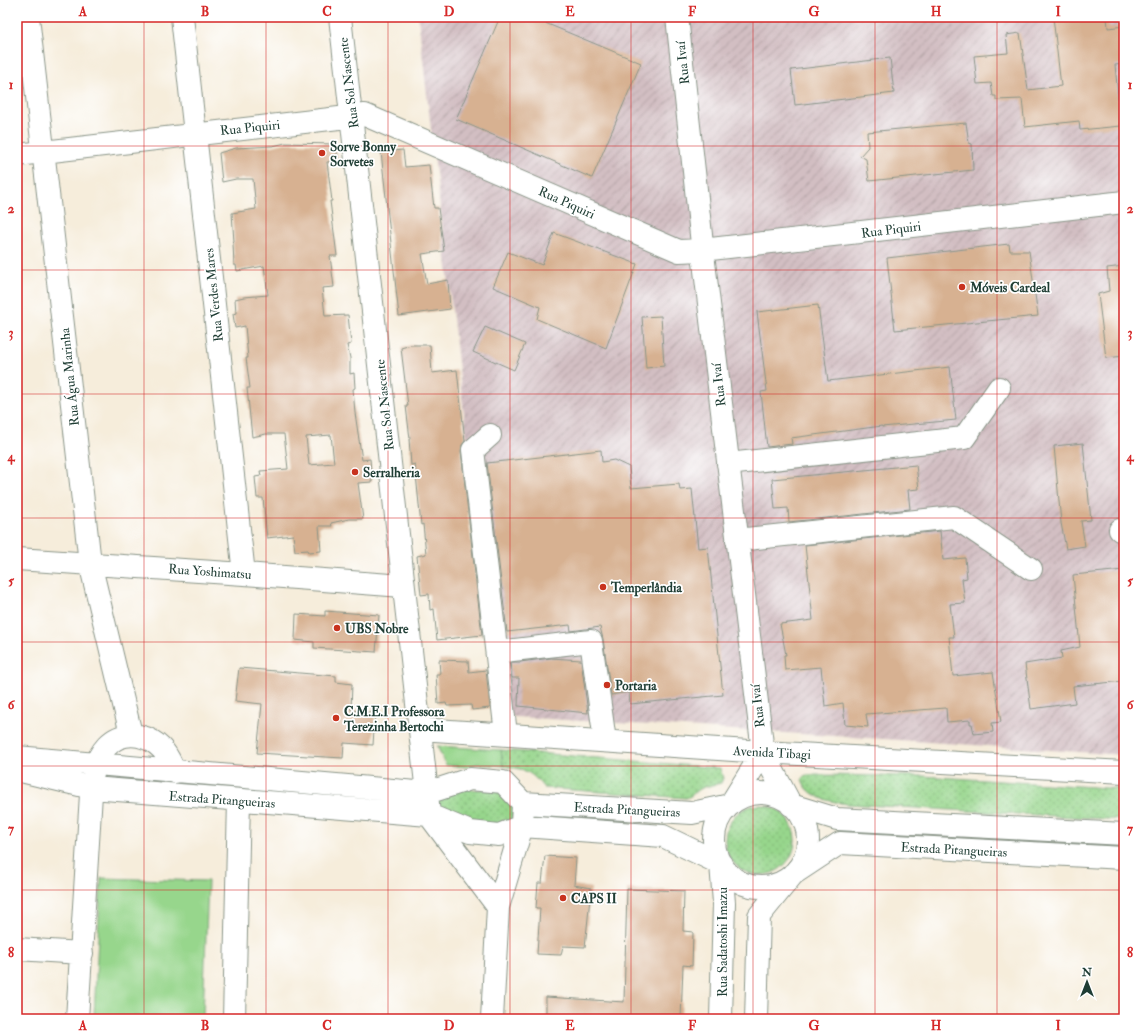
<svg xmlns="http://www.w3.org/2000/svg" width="1141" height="1036" viewBox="0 0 1141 1036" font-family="'IM FELL Double Pica',serif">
<defs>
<pattern id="industrial-furrows" width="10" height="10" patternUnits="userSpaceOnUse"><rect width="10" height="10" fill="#d2bec2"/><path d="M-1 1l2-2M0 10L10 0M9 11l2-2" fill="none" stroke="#aa9c9e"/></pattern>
<pattern id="grass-dots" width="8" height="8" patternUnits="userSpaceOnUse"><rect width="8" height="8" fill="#97d68c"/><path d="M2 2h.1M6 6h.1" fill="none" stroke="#7baf73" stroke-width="1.8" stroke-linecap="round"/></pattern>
</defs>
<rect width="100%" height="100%" fill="#fff"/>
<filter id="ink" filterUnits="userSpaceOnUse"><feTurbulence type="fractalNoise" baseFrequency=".025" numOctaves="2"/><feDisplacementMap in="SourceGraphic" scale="8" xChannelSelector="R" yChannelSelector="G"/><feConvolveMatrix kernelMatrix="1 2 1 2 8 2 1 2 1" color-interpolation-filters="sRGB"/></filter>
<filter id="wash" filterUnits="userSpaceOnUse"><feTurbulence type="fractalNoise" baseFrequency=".012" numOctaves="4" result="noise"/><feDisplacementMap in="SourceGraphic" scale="16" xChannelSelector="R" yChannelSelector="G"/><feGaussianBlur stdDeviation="0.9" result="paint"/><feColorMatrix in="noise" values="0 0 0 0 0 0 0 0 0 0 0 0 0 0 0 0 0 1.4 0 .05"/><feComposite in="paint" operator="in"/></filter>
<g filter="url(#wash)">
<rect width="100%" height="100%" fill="#f6eddb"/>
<path fill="url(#industrial-furrows)" d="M 418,17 L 1124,17 L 1124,755 L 884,739 L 499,716 Z"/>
<path fill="url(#grass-dots)" stroke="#5b8a60" d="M 501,750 L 720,768 L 723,778 L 721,783 C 714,785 706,786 699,789 C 694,792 693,796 686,798 L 544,788 C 530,770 524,769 503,766 Z
M 806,775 L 923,776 L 1124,789 L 1124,820 L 847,804 C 829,801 810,799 802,780 Z
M 455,789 L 503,790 L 516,810 L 508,825 L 486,827 L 437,809 L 436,799 Z
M725 840a35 35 0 1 1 70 0a35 35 0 1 1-70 0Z"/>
<path fill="#97d68c" stroke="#5b8a60" d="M 437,746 L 501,750 L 503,766 L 477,764 L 466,767 L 446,765 Z
M 101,878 L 208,881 L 203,1017 L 94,1016 Z"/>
<g id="blocks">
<path fill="#d7b191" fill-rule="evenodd" d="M 500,17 L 531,17 L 641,63 L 592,178 L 456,119 Z
M 1053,17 L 1107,17 L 1108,28 L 1124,26 L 1124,64 L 1115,65 L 1121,126 L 1080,130 L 1079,121 L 1025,127 L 1022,99 L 996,100 L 996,96 L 993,96 L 991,83 L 977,84 L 974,56 L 1008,53 L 1006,35 L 1020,33 L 1028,90 L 1061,86 Z
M 890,58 L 894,93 L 795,105 L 791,70 Z
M 966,123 L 969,143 L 972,144 L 973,170 L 869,181 L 866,159 L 860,156 L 868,147 L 867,132 Z
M 285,143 L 336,144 L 338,161 L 327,162 L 332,201 L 330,201 L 337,256 L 330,256 L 334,287 L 322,288 L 325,316 L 348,315 L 351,344 L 347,345 L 350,358 L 350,374 L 354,373 L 355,388 L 353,389 L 355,413 L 362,460 L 370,459 L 372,482 L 358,483 L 363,519 L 349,519 L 331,523 L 332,526 L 319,526 L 321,551 L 309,552 L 308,550 L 295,551 L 293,535 L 267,538 L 263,498 L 257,498 L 255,477 L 261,476 L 260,471 L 288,469 L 284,434 L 266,434 L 252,437 L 247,388 L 250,388 L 246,358 L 248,358 L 245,326 L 235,328 L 233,314 L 236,313 L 235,299 L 244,297 L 268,295 L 264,266 L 237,271 L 236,265 L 234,265 L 233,243 L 234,242 L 232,213 L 256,209 L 253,179 L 236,179 L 222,182 L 219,153 L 236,148 L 273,146 ZM 331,435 L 334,463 L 309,465 L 306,437 Z
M 403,150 L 405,167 L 429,165 L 434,208 L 438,208 L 444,251 L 422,254 L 427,284 L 448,280 L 450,309 L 399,316 L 381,152 Z
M 554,233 L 637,264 L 606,348 L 537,319 L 540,307 L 493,287 L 508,252 L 542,265 Z
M 1009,244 L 1010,251 L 1029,251 L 1038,316 L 895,330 L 887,258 Z
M 1124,266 L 1124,356 L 1106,358 L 1098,294 L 1109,291 L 1107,268 Z
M 818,305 L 828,381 L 950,367 L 956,420 L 882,427 L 882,426 L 791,438 L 792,444 L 767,447 L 761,392 L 767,391 L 757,312 Z
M 661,316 L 664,366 L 646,368 L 642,317 Z
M 485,327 L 525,344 L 514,370 L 473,352 Z
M 411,345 L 430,345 L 432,373 L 457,370 L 465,441 L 462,445 L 461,451 L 482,635 L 437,640 L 434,609 L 430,610 L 429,594 L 421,595 L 417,556 L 426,554 L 423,524 L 421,525 L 415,464 L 411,465 L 409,439 L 410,439 L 406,406 L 408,406 L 401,348 Z
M 1083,443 L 1091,520 L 1081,521 L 1085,546 L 1066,549 L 1061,523 L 1054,446 Z
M 601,450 L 602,462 L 614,460 L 629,467 L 631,488 L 679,484 L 680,490 L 692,489 L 698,548 L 708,547 L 723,695 L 630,704 L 629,692 L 611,695 L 603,639 L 600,627 L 571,631 L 570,625 L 507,632 L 487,463 Z
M 916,465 L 919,489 L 908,490 L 910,509 L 789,522 L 788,508 L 775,509 L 772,479 Z
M 940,531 L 943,560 L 965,558 L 967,578 L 962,579 L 965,603 L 950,604 L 954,637 L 949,637 L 953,676 L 993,672 L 1001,722 L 992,723 L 993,732 L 974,734 L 972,724 L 970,724 L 970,720 L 947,722 L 946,708 L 866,714 L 868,727 L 845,725 L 843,703 L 825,706 L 821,667 L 785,670 L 784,655 L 786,655 L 780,624 L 813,620 L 805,545 Z
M 1124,570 L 1124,681 L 1073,686 L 1075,703 L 1031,709 L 1025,664 L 1062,658 L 1061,651 L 1080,647 L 1073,575 Z
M 325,611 L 379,615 L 376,652 L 314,648 L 314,642 L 295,640 L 296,614 L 325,616 Z
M 551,658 L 581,660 L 588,713 L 518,706 L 519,678 L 512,678 L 510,663 L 520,663 L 520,662 Z
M 439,660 L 468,661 L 469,672 L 486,670 L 490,708 L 472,710 L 471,705 L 447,706 L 446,703 L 438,704 L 436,674 L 440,674 Z
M 239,668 L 336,676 L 336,682 L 352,684 L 351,710 L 375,713 L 373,745 L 344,743 L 343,758 L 257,753 L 262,704 L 235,701 Z
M 545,856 L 576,858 L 574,885 L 591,888 L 585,947 L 563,946 L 561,955 L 537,954 L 540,908 L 536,908 L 538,883 L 542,883 Z
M 627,889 L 684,891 L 683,931 L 693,932 L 692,966 L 683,965 L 681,1019 L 546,1019 L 546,997 L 624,1002 Z"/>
</g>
</g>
<g filter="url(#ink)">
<use href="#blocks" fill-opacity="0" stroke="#8a9588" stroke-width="1"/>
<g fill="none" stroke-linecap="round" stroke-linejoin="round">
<g stroke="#8a9588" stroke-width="24">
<path id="minor" d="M 28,17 L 90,563 L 131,734
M 182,17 L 244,574
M 677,17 L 704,262 L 763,752 L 791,805 L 837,819 L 1124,834
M 17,155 L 365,115 L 679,251 L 702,250 L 1124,202
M 490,435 L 473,450 L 506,734
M 728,464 L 964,438 L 999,388
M 1120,530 L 1124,530
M 737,540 L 954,517 L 1031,569
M 17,559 L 244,574 L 403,586
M 497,652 L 591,641 L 605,741
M 420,729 L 763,752 L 1124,772
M 17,757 L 427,793 L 340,17
M 17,770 L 92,788 L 429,815 L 498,907
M 470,779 L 503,782 L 523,803 L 522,826 L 499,835 L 470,832 L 429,815 L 427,793 Z
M714 840a47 47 0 1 1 94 0a47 47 0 1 1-94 0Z
M 523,803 L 692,813 L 730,805 L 763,752
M 17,949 L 82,953
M 77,1019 L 92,778 C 97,754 111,731 139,736 C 148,738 155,742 161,748 C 168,755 171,764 175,772
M 234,1019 L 239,800
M 492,1019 L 498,907 L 522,826 L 663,836 L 721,864 L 724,903 L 721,1019
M 756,1019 L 759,916 L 793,874 L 840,843 L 1124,858"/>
</g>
<use href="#minor" stroke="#fff" stroke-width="22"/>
</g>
</g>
<path fill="none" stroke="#d62828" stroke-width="1" stroke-opacity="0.55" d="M 144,17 L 144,1019M 266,17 L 266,1019M 388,17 L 388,1019M 510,17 L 510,1019M 631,17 L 631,1019M 753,17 L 753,1019M 875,17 L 875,1019M 997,17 L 997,1019M 17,146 L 1124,146M 17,270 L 1124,270M 17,394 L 1124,394M 17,518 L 1124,518M 17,642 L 1124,642M 17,766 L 1124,766M 17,890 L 1124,890"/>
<g fill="#c8321e" stroke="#fff" stroke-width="1.5">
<circle cx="322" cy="153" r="4"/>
<circle cx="962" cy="287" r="4"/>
<circle cx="355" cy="472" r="4"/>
<circle cx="603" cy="587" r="4"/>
<circle cx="337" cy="628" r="4"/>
<circle cx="607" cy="685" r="4"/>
<circle cx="336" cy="718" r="4"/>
<circle cx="563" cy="898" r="4"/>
</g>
<g text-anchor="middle" stroke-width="3.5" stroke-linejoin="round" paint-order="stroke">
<g font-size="13" fill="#1f3d34" stroke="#fff">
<text transform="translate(682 63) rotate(-96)" y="5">Rua Ivaí</text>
<text transform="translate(348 83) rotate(-97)" y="5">Rua Sol Nascente</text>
<text transform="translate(250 127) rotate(-6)" y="5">Rua Piquiri</text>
<text transform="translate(567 202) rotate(24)" y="5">Rua Piquiri</text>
<text transform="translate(891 229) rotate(-7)" y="5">Rua Piquiri</text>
<text transform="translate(213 295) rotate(-96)" y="5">Rua Verdes Mares</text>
<text transform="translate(69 377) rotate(-96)" y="5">Rua Água Marinha</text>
<text transform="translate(718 385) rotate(-97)" y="5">Rua Ivaí</text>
<text transform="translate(384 405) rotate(-96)" y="5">Rua Sol Nascente</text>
<text transform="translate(210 571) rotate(4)" y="5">Rua Yoshimatsu</text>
<text transform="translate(757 706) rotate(-97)" y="5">Rua Ivaí</text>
<text transform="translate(772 752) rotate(3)" y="5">Avenida Tibagi</text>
<text transform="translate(222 799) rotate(4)" y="5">Estrada Pitangueiras</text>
<text transform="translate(627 809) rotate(3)" y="5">Estrada Pitangueiras</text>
<text transform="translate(954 849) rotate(3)" y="5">Estrada Pitangueiras</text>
<text transform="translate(722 942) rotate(-90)" y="5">Rua Sadatoshi Imazu</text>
</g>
<g font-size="13" font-weight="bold" fill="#1f3d34" stroke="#fff" text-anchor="start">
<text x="330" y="151">Sorve Bonny<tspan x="330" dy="15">Sorvetes</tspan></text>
<text x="970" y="292">Móveis Cardeal</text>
<text x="363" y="477">Serralheria</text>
<text x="611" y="592">Temperlândia</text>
<text x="345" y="633">UBS Nobre</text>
<text x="615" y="690">Portaria</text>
<text x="344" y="716">C.M.E.I Professora<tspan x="344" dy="15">Terezinha Bertochi</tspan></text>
<text x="571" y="903">CAPS II</text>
</g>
</g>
<rect width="1141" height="1036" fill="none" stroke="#fff" stroke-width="44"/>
<g transform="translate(1087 982)" stroke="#ffffff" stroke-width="3" paint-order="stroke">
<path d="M0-3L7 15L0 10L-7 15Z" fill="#1f3d34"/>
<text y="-6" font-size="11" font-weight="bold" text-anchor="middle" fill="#1f3d34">N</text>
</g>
<rect x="22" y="22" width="1097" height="992" fill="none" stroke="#d62828" stroke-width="1.5"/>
<g font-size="13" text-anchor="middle" font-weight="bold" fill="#d62828">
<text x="83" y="16">A</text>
<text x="205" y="16">B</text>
<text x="327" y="16">C</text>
<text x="449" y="16">D</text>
<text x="570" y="16">E</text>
<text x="692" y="16">F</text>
<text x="814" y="16">G</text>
<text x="936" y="16">H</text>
<text x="1058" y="16">I</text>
<text x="11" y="89">1</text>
<text x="1130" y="89">1</text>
<text x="11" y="213">2</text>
<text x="1130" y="213">2</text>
<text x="11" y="337">3</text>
<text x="1130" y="337">3</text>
<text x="11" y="461">4</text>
<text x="1130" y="461">4</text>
<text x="11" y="585">5</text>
<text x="1130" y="585">5</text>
<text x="11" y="709">6</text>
<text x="1130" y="709">6</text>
<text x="11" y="833">7</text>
<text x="1130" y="833">7</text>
<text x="11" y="957">8</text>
<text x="1130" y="957">8</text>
<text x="83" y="1030">A</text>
<text x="205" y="1030">B</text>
<text x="327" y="1030">C</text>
<text x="449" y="1030">D</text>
<text x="570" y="1030">E</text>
<text x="692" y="1030">F</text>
<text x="814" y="1030">G</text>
<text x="936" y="1030">H</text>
<text x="1058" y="1030">I</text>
</g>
</svg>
